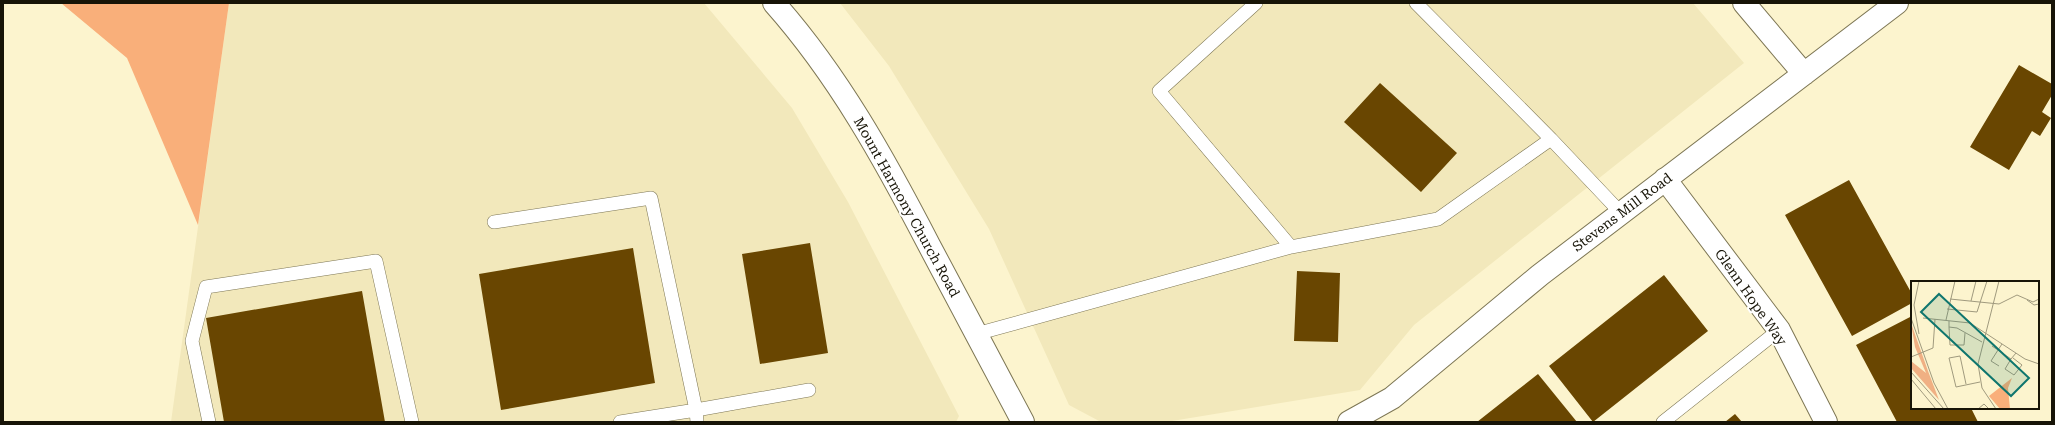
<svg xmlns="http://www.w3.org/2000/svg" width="2055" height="425" viewBox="0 0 2055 425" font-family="'Roboto Serif',serif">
<rect width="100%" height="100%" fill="#fcf4ce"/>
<path fill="#f2e8bb" d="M 229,3 L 704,3 L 792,108 L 848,202 L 959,416 L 956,422 L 171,422 Z
M 840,3 L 1693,3 L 1744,63 L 1414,325 L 1360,390 L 1166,422 L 1101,422 L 1069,405 L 989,229 L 889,66 Z"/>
<path fill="#f9af7a" d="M 61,3 L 229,3 L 198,225 L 127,58 Z"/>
<path fill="#694601" d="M 2019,65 L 2052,84 L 2052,95 L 2042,112 L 2051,118 L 2040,136 L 2032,131 L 2009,170 L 1970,147 Z
M 1380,83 L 1457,153 L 1421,192 L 1344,122 Z
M 1849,180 L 1912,294 L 1912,303 L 1852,336 L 1785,215 Z
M 810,243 L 828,353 L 760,364 L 742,254 Z
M 633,248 L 655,383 L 501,410 L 479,274 Z
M 1297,271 L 1340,273 L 1338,342 L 1294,341 Z
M 1664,275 L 1708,331 L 1593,422 L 1549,366 Z
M 362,291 L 385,422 L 224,422 L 206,318 Z
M 1912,316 L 1912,408 L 1971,408 L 1978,422 L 1897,422 L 1856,345 Z
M 1538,374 L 1577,422 L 1477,422 L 1515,392 Z
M 1735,414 L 1742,422 L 1725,422 Z"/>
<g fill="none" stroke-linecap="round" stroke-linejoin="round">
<g stroke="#7d7654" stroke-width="14">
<path id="service" d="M 1256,3 L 1159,91 L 1291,247
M 1416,3 L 1551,139
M 494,222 L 651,198 L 696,410 L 620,422
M 976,334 L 1291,247 L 1438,219 L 1551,139 L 1621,213
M 209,422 L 192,341 L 206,287 L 376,261 L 412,422
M 697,422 L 696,410 L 809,390
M 1663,422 L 1779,330"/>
</g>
<g stroke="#7d7654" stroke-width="24">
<path id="minor" d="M 1744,3 L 1804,74
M 1665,179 L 1779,330 L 1826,422
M 1349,422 L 1392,398 L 1540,275 L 1897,3"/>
</g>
<g stroke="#7d7654" stroke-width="24">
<path id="tertiary" d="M 774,3 C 838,75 885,160 929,245 C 960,304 992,363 1023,422"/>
</g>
<use href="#service" stroke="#fff" stroke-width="13"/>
<use href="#minor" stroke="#fff" stroke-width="22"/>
<use href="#tertiary" stroke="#fff" stroke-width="22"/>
</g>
<g text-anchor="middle" stroke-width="4" stroke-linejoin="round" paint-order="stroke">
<g font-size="14" fill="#171407" stroke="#fff">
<text transform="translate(907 207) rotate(61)" y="5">Mount Harmony Church Road</text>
<text transform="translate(1622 212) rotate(-37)" y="5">Stevens Mill Road</text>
<text transform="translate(1751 297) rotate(55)" y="5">Glenn Hope Way</text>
</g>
</g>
<g transform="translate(1911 281)">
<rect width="128" height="128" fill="#fcf4ce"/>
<path d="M 0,42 L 17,90 L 28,119 L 0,87 L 0,80 L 15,92 L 4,66 Z" fill="#f0b083"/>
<path d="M 101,97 L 97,107 L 99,128 L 89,128 L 78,115 Z" fill="#f9af7a"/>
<path fill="none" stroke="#a09a7e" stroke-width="1" d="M 8,0 L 3,24 L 8,53M 39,18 L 88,23 L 106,14 L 122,21 L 128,18M 116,19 L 123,24 L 128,23M 60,20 L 65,0M 36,28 L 66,31 L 76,0M 0,37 L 23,102 L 37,128M 12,37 L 59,42 L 114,78 L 128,83M 35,39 L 44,0M 38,40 L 38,46 L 46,47 L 71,61M 38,46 L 39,64 L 53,64 L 54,52M 81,65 L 87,69 L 91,63M 0,76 L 22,67 L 24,38M 100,78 L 94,88 L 103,94 L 111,84 L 102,77M 88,85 L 80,80 L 87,69 L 100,78 L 105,72M 0,91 L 33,128M 0,98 L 25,128M 55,103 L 49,75 L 38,77 L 45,106 L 69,101M 67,128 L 73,123 L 78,128M 85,128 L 71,107 L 67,83 L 88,0"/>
<path fill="#0f766e" fill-opacity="0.15" stroke="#0f766e" stroke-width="2" d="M 28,13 L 118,97 L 100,115 L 10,31 Z"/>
<rect width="128" height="128" fill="none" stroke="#171407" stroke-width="2"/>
</g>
<rect width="2055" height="425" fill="none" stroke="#171407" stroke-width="8"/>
</svg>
